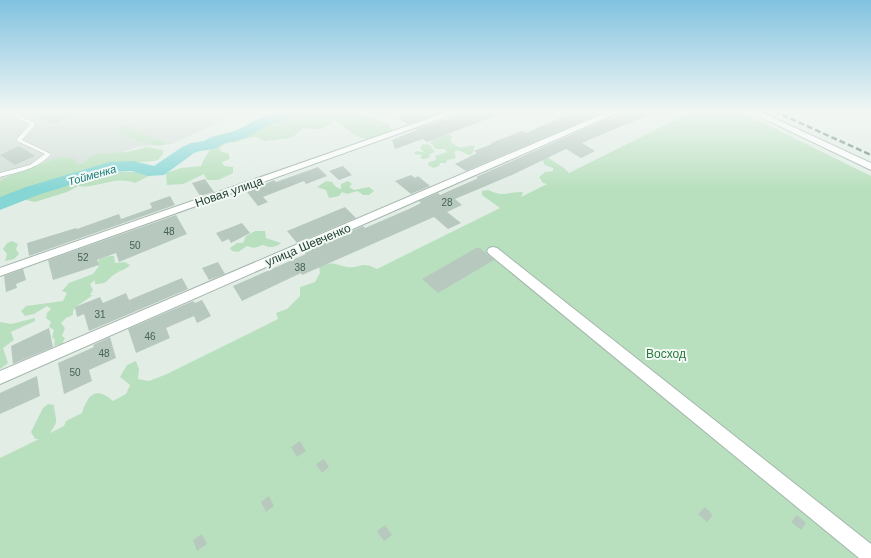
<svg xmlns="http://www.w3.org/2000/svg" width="871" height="558" viewBox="0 0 871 558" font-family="Helvetica,sans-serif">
<rect width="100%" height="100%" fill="#e2ede6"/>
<path fill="#d0ddd5" d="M 0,111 L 243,111 L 172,144 L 137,147 L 73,171 L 60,160 L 0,181 Z"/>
<path fill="#b9e0be" d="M 294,111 L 363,111 L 364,115 L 388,124 L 393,131 C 359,144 362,140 334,119 L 331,121 L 332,123 C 323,130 315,130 304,128 L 291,138 L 264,141 L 256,137 L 247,138 L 237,142 L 227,143 L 219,148 L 222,152 L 228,153 L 230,159 L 222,162 L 224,166 L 233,167 L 233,173 L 218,180 L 207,180 L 204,174 L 183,184 L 167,185 L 166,173 L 181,168 L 201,166 C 213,139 223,139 249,132 C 254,131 258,126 263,124 C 269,121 275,122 281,119 C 286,117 290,114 294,111 Z
M 693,111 L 739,111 L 871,176 L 871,558 L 0,558 L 0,458 L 39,439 L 35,439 L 31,432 L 43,408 L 48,404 L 54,405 C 55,420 60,419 50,433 L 64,426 L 66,421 L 82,413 C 88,394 96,386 113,401 L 126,394 L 130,385 L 120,377 L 127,365 L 136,361 L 139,369 L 138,379 L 149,381 L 167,374 L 278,319 L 276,313 L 287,309 L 300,296 L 300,287 L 315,282 L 320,273 L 319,267 C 333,261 333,264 347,267 C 359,269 361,260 377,269 L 500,208 L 482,195 L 482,191 L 488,190 C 504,198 508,191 523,192 L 521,197 L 547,184 L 543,183 L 539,177 L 545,172 L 553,171 L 553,168 L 545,165 L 540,156 L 544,155 L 564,168 L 569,173 Z
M 123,125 L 128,125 L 135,130 L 167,143 L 166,144 C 157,149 148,141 137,142 L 135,138 L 130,139 L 124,137 L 124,135 L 118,132 L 117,130 Z
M 449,134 L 453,137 L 450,140 C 460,153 464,144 475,146 L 472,154 L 469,155 L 458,150 L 454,152 L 456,158 L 447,160 L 446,163 L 440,163 L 439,166 L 433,168 L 428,165 L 429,162 L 436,160 L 435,156 L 447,152 L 445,149 L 436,149 L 430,142 L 441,136 Z
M 423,144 L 430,145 L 435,152 L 430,154 L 429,158 L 423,159 L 420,158 L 422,155 L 414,154 L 416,151 L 424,152 L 420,148 Z
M 147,147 L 163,150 L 163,154 L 158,160 C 146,163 122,160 115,172 L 143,172 L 151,175 L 135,183 C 114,175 98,189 78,186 L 67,192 L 35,202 L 22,199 L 32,192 L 51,185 L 48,185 L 0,201 L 0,181 L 11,175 L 61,157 L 75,159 L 77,165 L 85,163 C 94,150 105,154 119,153 C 128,152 138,149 147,147 Z
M 326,181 L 332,182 L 336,187 L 341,189 L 341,184 L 348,181 L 352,184 L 349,187 L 354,190 L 369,187 L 374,191 L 369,195 L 363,195 L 358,191 L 347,194 L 342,192 L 339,196 L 329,198 L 326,190 L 317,187 Z
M 255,231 L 265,231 L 266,238 L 281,243 C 275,248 270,248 263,245 L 254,248 L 247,246 L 238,252 L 232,251 L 230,248 L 237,243 L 243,243 L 246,236 Z
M 12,241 L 18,244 L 16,249 L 19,254 L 14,259 L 5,261 L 7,254 L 3,249 L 7,243 Z
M 109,256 L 114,256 L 115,263 L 125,262 L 130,265 C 125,270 121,270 115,274 C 107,279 109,284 95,284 L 95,280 L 90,284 L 93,290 L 90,295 L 93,295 L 77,306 L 73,311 L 73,315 L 66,318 L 61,323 L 65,328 L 62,336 L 65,338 L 62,344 L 54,346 L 55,340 L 52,337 L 54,330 L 49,327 L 51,322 L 46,318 L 47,313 L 51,309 L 47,306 L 34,314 L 25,316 L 21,311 L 26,306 L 63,301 L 67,293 L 62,291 L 69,283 L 93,274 L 99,266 L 96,263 L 100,259 Z
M 35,318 L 35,321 L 11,332 L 14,340 L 3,348 L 8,363 L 0,369 L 0,322 L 11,324 Z"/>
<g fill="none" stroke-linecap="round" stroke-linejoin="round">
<path fill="#86d6d5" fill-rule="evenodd" d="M 281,111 L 298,111 L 286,120 L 266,126 L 246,138 L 222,144 L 214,149 L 200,151 L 194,153 L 164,175 L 148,176 L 132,171 L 111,172 L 38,195 L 0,210 L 0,197 L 26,187 L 110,162 L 133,161 L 154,166 L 182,147 L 191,143 L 204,141 L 211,137 L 235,131 L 256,120 Z"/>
</g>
<path fill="#b7c8bf" d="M 23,111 L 81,111 L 54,124 Z
M 416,111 L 438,111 L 441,113 L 408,124 L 398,118 Z
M 472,111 L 486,111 L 495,116 L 427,142 L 423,139 L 395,149 L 392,140 L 417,130 L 416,129 Z
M 576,111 L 590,111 L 598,115 L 466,171 L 455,164 L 477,153 L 474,151 L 492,144 L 491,143 L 522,131 L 526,133 Z
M 631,111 L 657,111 L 582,143 L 595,151 L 581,158 L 566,149 L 512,175 L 455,199 L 462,205 L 447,212 L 461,223 L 448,229 L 434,217 L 302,275 L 301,273 L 242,301 L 233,286 L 306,254 L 304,252 L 363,226 L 365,228 L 409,209 L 421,203 L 419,201 L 438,193 L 440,195 L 474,180 L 478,178 L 476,177 L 607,119 L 610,120 Z
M 19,146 L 35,156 L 15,165 L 0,155 Z
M 343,166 L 352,175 L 339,180 L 329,171 Z
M 318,167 L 327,176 L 306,184 L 304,181 L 263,197 L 268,202 L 258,206 L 247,192 L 274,180 L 276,182 Z
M 411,175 L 415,178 L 418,176 L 430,186 L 411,194 L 395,181 Z
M 205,179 L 214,192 L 200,196 L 192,183 Z
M 170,196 L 175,205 L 29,256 L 27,243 L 76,228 L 77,229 L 119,214 L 121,219 L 152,208 L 150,203 Z
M 345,207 L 356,218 L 297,243 L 287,231 Z
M 176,215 L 187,234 L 119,262 L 116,253 L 97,260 L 99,265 L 53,280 L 48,260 Z
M 242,223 L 250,233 L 231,243 L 229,239 L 222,242 L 216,233 Z
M 476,248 L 480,248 L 494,260 L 438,293 L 422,279 Z
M 218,262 L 225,274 L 209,280 L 202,268 Z
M 23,269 L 26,280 L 16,284 L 17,288 L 6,292 L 4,276 Z
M 182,278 L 188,289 L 89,331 L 84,314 L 77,317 L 75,307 L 100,297 L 103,303 L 126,293 L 129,300 Z
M 202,300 L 211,316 L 197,323 L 194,316 L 166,328 L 170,338 L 136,353 L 128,329 L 193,301 L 195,303 Z
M 49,328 L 53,347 L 13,364 L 11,346 Z
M 110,337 L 116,358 L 89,370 L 92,381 L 64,394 L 58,363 L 94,347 L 93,345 Z
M 37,376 L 40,396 L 0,414 L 0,393 Z
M 300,441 L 306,451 L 297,457 L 291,447 Z
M 324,459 L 329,467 L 322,473 L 316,464 Z
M 269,496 L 274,506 L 266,512 L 261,502 Z
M 705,507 L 713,515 L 707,522 L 698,514 Z
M 797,515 L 806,523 L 801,530 L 791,522 Z
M 385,525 L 392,535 L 384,541 L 377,531 Z
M 202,534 L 207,544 L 197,551 L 193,540 Z"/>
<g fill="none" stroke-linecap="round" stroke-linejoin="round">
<g stroke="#a4b6ac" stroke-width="1">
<path id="lane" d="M 4,111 L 10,111 L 35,123 L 35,125 L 22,140 L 51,154 C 38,169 18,172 0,177 L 0,173 L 30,165 L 45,154 L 17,141 L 17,139 L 30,124 Z"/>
</g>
<g stroke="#a4b6ac" stroke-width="2">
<path id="street" d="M 450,111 L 462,111 L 0,276 L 0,268 Z
M 610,111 L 621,111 L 0,384 L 0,371 Z
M 748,111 L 759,111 L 871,163 L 871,170 Z
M 493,247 L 497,248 L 871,544 L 871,558 L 859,558 L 489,254 L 487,251 L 489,248 Z"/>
</g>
<use href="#lane" fill="#fff" fill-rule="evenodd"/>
<use href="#street" fill="#fff" fill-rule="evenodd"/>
<path stroke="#5b7b6d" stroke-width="2.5" stroke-dasharray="6 3" stroke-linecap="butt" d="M 774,111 L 871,155"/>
</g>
<linearGradient id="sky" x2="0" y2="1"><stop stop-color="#81c2e0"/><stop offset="0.59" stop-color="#f2f7f4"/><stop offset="1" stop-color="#f2f7f4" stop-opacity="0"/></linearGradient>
<rect width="871" height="189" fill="url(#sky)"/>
<g text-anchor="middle" stroke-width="4" stroke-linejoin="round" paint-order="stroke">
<g font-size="10" fill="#466255">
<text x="447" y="206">28</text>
<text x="169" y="235">48</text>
<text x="135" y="249">50</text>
<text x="83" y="261">52</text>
<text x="300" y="271">38</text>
<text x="100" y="318">31</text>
<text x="150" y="340">46</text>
<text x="104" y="357">48</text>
<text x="75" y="376">50</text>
</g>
<g font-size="11" font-style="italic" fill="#177a7a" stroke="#f3f9f5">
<text transform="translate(92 175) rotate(-16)" y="4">Тойменка</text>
</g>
<g font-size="12" fill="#214032" stroke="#f3f9f5">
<text transform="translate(229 192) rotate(-19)" y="4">Новая улица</text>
<text transform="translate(308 245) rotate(-23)" y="4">улица Шевченко</text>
</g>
<g font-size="12" fill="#28793b" stroke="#f3f9f5">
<text x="666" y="358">Восход</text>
</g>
</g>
</svg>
